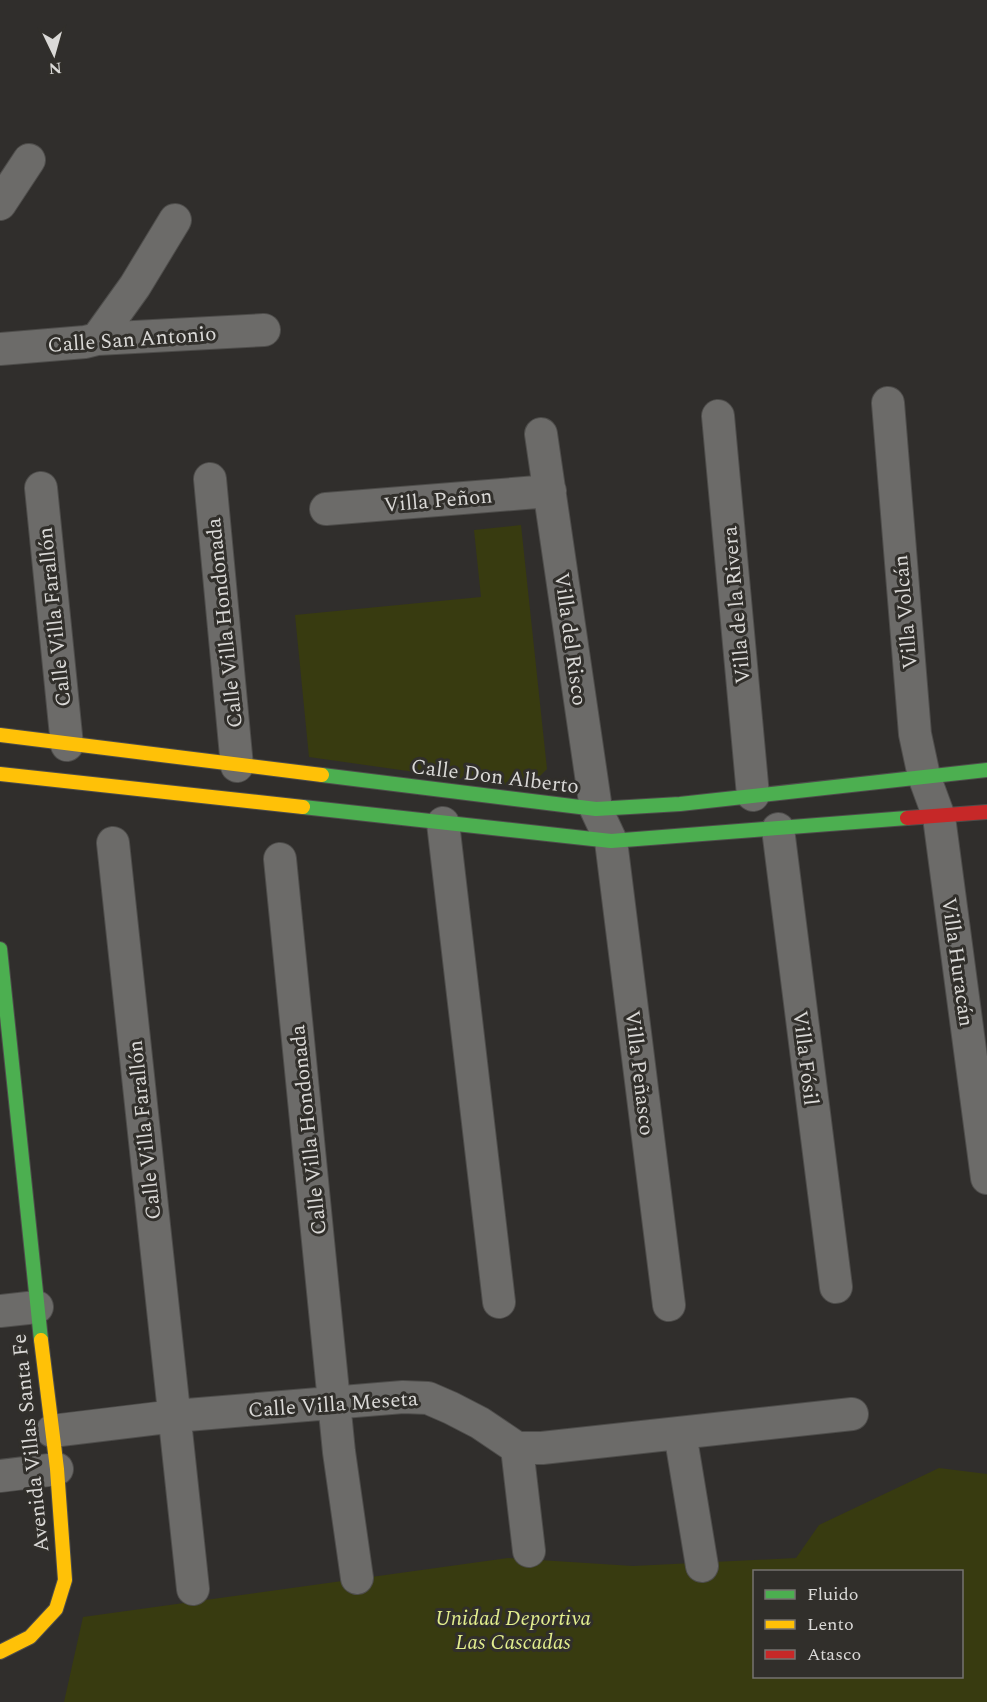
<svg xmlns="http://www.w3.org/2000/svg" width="987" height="1702" viewBox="0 0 987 1702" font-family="Spectral,serif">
<rect width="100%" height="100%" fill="#302e2c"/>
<path fill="#383b10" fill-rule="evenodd" d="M 521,525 L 547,769 L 528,788 L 309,757 L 295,615 L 481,597 L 474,530 Z
M 939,1468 L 987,1474 L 987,1702 L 64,1702 L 83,1617 L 508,1558 L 633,1566 L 796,1558 L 819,1525 ZM 754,1572 L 962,1572 L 962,1676 L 754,1676 Z"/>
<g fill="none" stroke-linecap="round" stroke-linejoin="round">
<g stroke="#4e4d4b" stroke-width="34">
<path id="street" d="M 0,204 L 29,160
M 97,339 L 135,286 L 175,220
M 0,349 L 85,342 L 97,339 L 264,330
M 888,403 L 915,734 L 924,776 L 939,817 L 987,1178
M 718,416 L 753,795
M 541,434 L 596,809 L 611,841 L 669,1305
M 210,479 L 237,766
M 41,488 L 67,745
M 326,509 L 550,491
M 443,823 L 499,1302
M 778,829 L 836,1287
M 113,843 L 193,1589
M 280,859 L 339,1452 L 357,1578
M 0,1311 L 37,1307
M 52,1431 L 175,1416 L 403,1397 L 428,1398 L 451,1408 L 480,1423 L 517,1448 L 542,1448 L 852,1414
M 680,1433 L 702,1566
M 517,1448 L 529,1551
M 0,1476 L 57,1469"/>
</g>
<g stroke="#4e4d4b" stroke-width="16">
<path id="fast" d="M 322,775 L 596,809 L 680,804 L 987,770
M 303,807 L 611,841 L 907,818
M 0,949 L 41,1340"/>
</g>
<g stroke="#4e4d4b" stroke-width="16">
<path id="slow" d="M 0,735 L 322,775
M 0,774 L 303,807
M 0,1652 L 30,1637 L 56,1609 L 65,1580 L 57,1469 L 41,1340"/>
</g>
<g stroke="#4e4d4b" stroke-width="16">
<path id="jam" d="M 907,818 L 987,812"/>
</g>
<use href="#street" stroke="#6c6b69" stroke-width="32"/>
<use href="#fast" stroke="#4caf50" stroke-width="14"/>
<use href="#slow" stroke="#ffc107" stroke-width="14"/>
<use href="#jam" stroke="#c62828" stroke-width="14"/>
</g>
<g text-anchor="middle" stroke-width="6" stroke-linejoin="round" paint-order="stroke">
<g font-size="21" fill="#dad9d7" stroke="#312f2b">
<text transform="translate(132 339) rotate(-4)" y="7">Calle San Antonio</text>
<text transform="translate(438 500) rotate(-5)" y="7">Villa Peñon</text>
<text transform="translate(736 605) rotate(-95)" y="7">Villa de la Rivera</text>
<text transform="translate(905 612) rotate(-95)" y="7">Villa Volcán</text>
<text transform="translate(54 617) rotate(-96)" y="7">Calle Villa Farallón</text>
<text transform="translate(224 623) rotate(-96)" y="7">Calle Villa Hondonada</text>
<text transform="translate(571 639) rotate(82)" y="7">Villa del Risco</text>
<text transform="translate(495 776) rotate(7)" y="7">Calle Don Alberto</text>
<text transform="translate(958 962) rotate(82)" y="7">Villa Huracán</text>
<text transform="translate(806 1058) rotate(83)" y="7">Villa Fósil</text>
<text transform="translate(640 1073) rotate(83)" y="7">Villa Peñasco</text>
<text transform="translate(144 1130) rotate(-96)" y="7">Calle Villa Farallón</text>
<text transform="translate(308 1130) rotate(-96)" y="7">Calle Villa Hondonada</text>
<text transform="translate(333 1404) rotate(-4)" y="7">Calle Villa Meseta</text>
<text transform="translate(30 1443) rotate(-96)" y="7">Avenida Villas Santa Fe</text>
</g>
<g font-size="21" font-style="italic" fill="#e2ee8e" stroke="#312f2b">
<text x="513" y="1625">Unidad Deportiva<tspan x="513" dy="24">Las Cascadas</tspan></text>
</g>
</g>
<rect x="753" y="1570" width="210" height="108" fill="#312f2b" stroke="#757370" stroke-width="1.5"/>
<rect x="765" y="1590" width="30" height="9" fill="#4caf50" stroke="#757370" stroke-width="1.5"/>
<text x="807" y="1600" font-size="18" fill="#dad9d7">Fluido</text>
<rect x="765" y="1620" width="30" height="9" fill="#ffc107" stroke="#757370" stroke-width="1.5"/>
<text x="807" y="1630" font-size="18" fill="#dad9d7">Lento</text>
<rect x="765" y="1650" width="30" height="9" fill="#c62828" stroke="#757370" stroke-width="1.5"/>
<text x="807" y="1660" font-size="18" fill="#dad9d7">Atasco</text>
<g transform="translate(54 54) rotate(175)" stroke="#312f2b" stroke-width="4.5" paint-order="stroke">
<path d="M0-4.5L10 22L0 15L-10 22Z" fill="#dad9d7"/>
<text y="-9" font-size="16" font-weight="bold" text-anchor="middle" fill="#dad9d7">N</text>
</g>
</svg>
